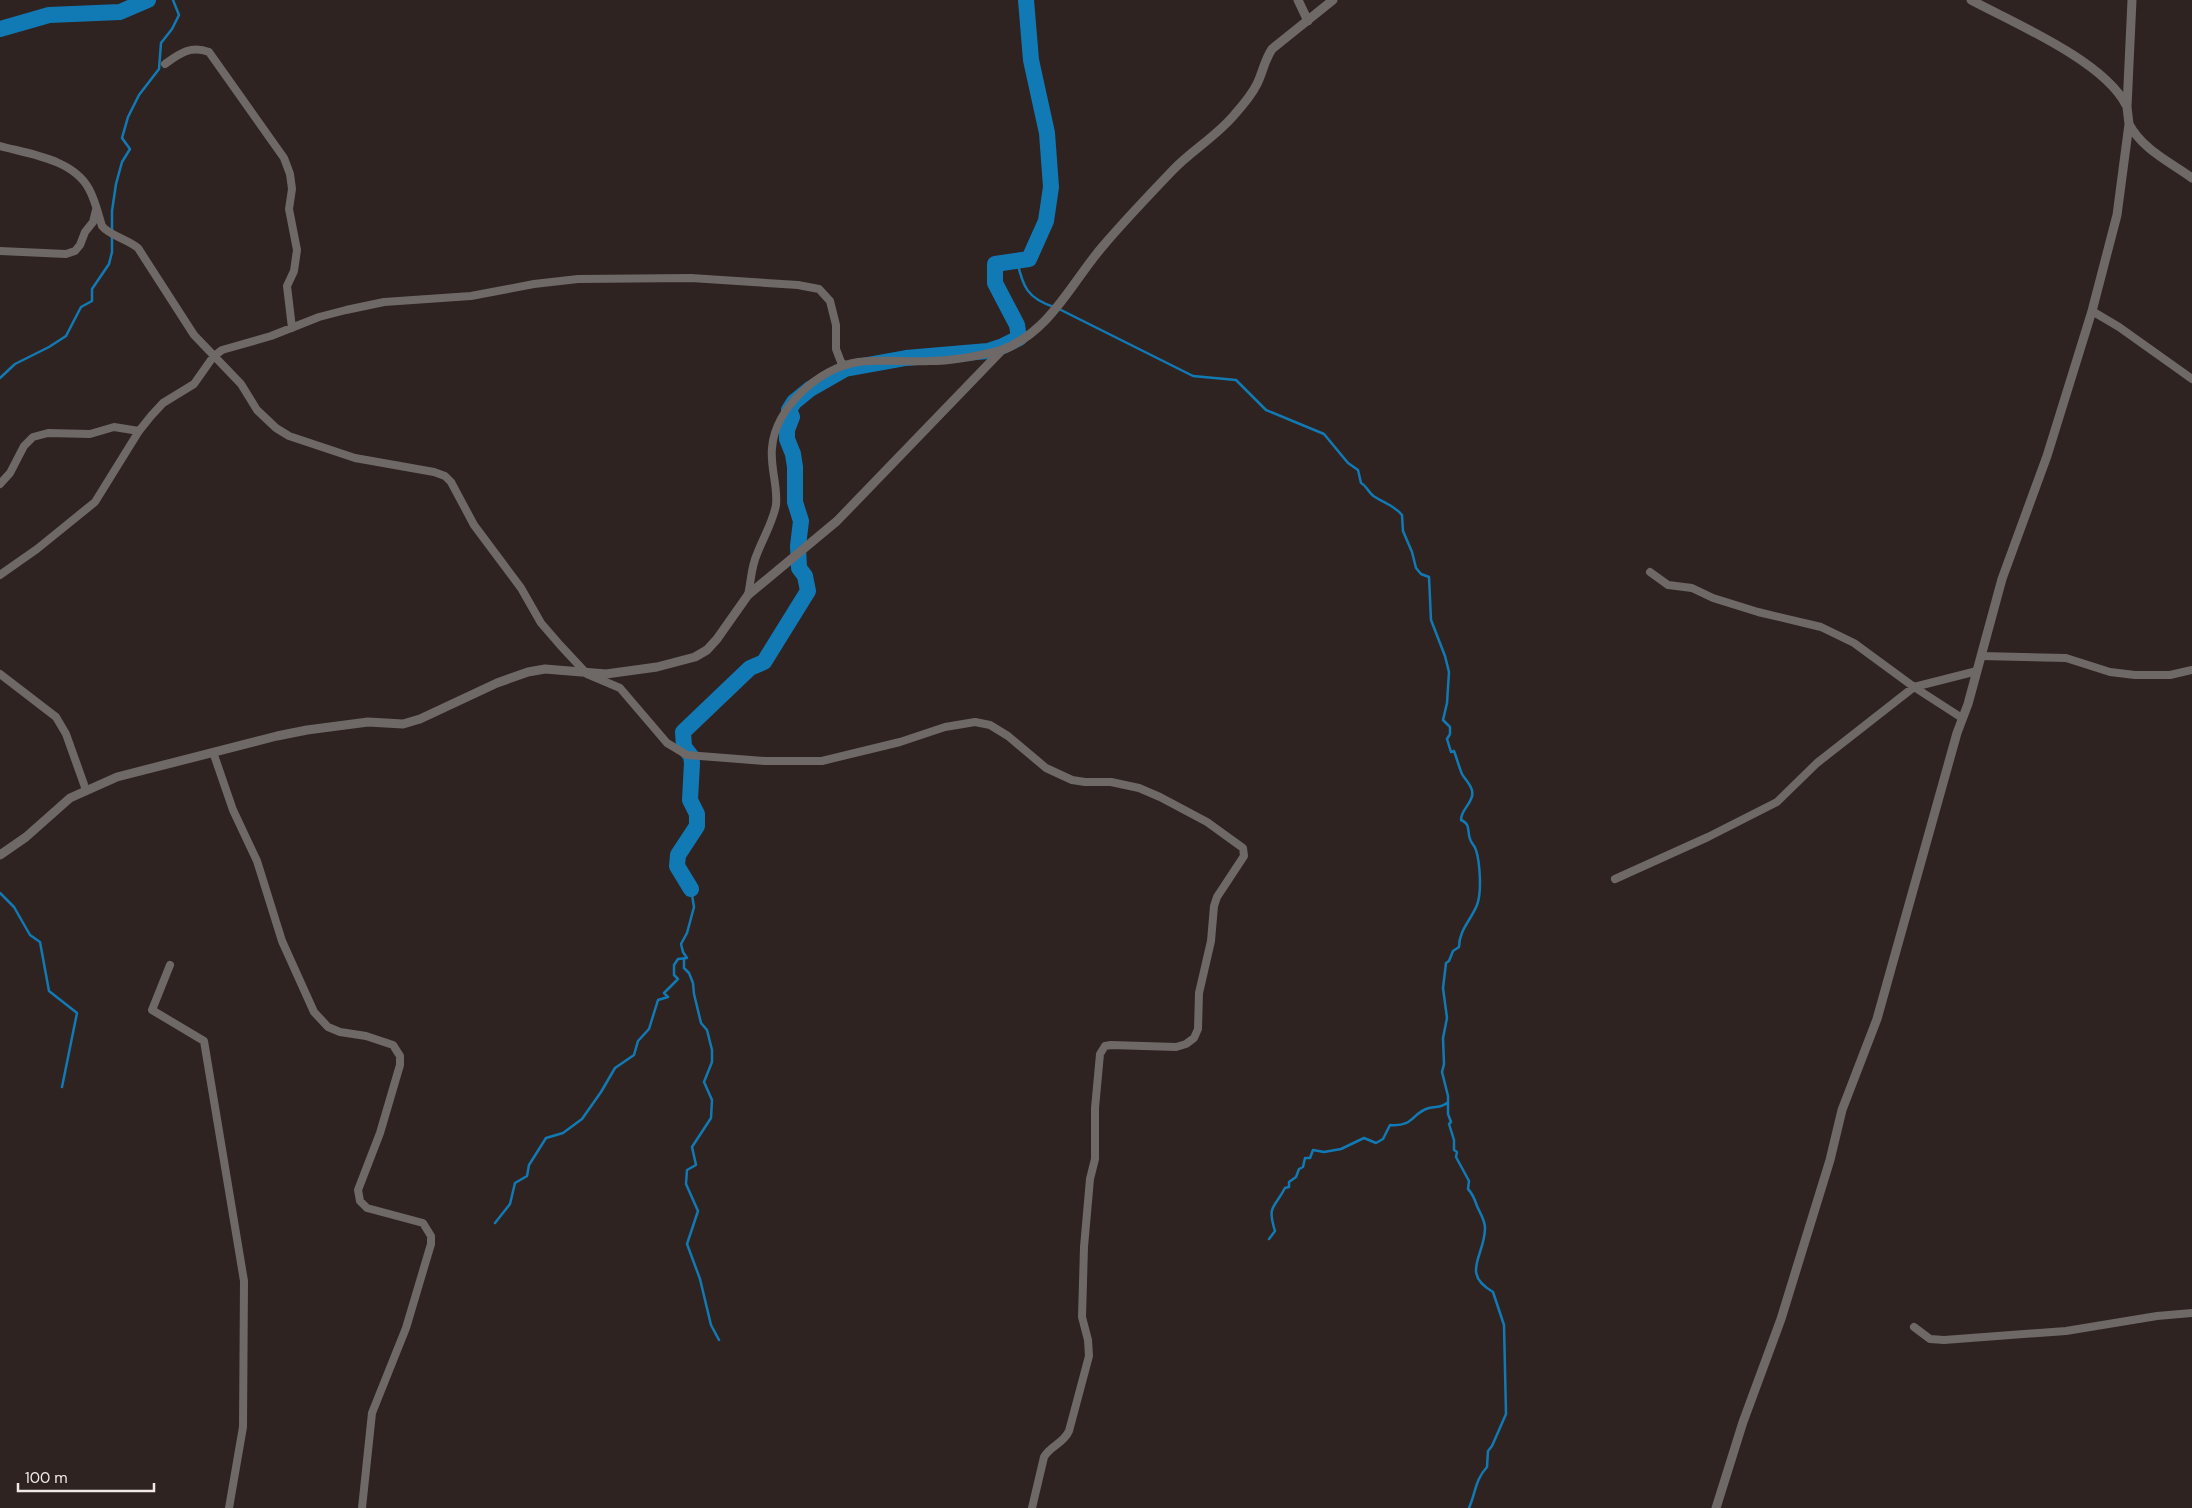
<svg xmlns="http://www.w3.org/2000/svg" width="2192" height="1508" viewBox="0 0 2192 1508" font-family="'DM Sans',sans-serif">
<rect width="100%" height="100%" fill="#2e2320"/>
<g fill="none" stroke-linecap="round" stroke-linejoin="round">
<path stroke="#117ab5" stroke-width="2.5" d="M 1017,261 C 1023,287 1027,298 1054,307
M 1059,309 L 1193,376 L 1236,380 L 1266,410 L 1324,434 L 1348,463 L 1358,470 L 1361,483 C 1367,486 1369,494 1375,497 C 1384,503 1394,505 1402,515 L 1403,531 L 1412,552 L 1416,568 L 1421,574 L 1429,577 L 1431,620 L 1445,656 L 1449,672 L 1447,703 L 1443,720 L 1450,727 L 1450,734 L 1447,739 L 1451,752 L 1454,751 C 1457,759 1459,767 1462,774 C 1466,781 1476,789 1471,799 C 1468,807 1461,811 1461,820 C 1471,824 1467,831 1470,839 C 1471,843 1475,846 1476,850 C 1480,863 1482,892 1477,905 C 1471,920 1459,930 1459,947 L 1453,951 L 1449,961 L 1446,963 L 1443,988 L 1447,1018 L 1443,1038 L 1444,1064 L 1442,1072 L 1448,1096 L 1448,1114 L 1451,1122 L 1449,1124 L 1454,1140 L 1454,1150 L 1457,1152 L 1456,1157 L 1469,1181 L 1468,1189 C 1473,1194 1475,1200 1477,1206 C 1480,1213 1485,1220 1485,1228 C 1485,1256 1460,1273 1493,1292 L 1504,1325 L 1506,1414 L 1492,1446 L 1488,1451 L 1487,1467 C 1475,1480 1476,1492 1469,1508
M 0,378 L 15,364 L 49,347 L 66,336 L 81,307 L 92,301 L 92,289 L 109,264 L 112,252 L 112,211 L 116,184 L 122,162 L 130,149 L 122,138 L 128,117 L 139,95 L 159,69 L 161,43 L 172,29 L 179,15 L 173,0
M 0,893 L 14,907 L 30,935 L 40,942 L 49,991 L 77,1013 L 62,1087
M 684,959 L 684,968 L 689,973 L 693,983 L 694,994 L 701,1023 L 707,1030 L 712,1050 L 712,1062 L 704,1082 L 712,1100 L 711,1118 L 692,1147 L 696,1165 L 687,1170 L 686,1184 L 698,1211 L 687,1244 L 700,1279 L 711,1325 L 719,1340
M 495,1223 L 510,1204 L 515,1183 L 527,1176 L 529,1165 L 546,1138 L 563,1133 L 582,1119 L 601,1092 L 615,1068 L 634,1055 L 638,1041 L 649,1029 L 658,1000 L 668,997 L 664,993 L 678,979 L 674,975 L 674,965 L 678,959 L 687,958 L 683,952 L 681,944 L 687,933 L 694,907 L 691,889
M 1269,1239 L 1275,1231 C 1267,1205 1274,1209 1285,1188 L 1289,1187 L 1289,1182 L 1296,1177 L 1299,1169 L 1303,1167 L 1305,1158 L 1310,1158 L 1313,1150 L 1324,1152 L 1341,1149 L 1364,1138 L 1376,1143 L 1383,1139 L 1390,1125 C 1415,1127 1411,1113 1429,1108 C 1436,1106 1441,1108 1447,1103"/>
<path stroke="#117ab5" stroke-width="16" d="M 0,29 L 49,15 L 120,12 L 148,0
M 691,889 L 677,866 L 678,855 L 697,826 L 697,814 L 690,800 L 692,763 L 691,756 L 684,747 L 683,732 L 750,668 L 764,662 L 808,591 L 805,576 L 799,568 L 798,546 L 801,521 L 795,502 L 795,467 L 793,454 L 787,439 L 787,430 L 792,417 L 789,410 L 794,402 L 810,389 L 845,369 L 906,358 L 988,351 L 1003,346 L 1019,338 L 1017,325 L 995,283 L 995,264 L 1029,259 L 1046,221 L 1051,187 L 1047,133 L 1031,60 L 1026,0"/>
<path stroke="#6e6867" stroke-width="8" d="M 165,64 C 179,54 190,45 209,52 L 284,158 L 290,174 L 292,189 L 289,209 L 297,250 L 294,271 L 287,286 L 292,328
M 0,146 C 29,154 73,159 89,189 C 95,200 98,213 102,226 C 110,236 126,238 138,248 L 194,335 L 241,384 L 257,410 L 276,428 L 289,436 L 355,458 L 434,472 L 445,476 L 451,482 L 474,525 L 521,588 L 541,623 L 560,645 L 587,674 L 620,688 L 667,743 L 687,755 L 765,761 L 822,761 L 900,742 L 945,727 L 975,722 L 990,725 L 1008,736 L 1046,768 L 1072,780 L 1085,782 L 1111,782 L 1139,788 L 1160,797 L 1207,822 L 1243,848 L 1244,856 L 1217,897 L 1214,906 L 1211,941 L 1199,993 L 1198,1029 L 1194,1038 L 1186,1044 L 1176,1047 L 1111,1045 L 1105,1046 L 1100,1054 L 1095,1108 L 1095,1159 L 1090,1179 L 1084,1247 L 1082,1317 L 1088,1340 L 1089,1356 L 1069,1431 C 1063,1444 1051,1445 1044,1457 L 1032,1508
M 0,251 L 66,254 L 75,251 L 80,245 L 85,232 L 93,222 L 96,210
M 2092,311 L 2119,327 L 2192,379
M 0,484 L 10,473 L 24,446 L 33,437 L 48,433 L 90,434 L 114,427 L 139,431
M 1650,572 L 1668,585 L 1692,588 L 1713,598 L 1758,612 L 1821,627 L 1854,643 L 1914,687 L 1962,718
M 0,575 L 37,549 L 95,502 L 139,431 L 151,416 L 163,403 L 194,384 L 213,357 L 222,350 L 271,336 L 319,317 L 346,310 L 384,302 L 471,296 L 534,284 L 578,279 L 691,278 L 798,285 L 819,289 L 830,301 L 836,325 L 836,349 L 841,362 L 845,365
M 748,595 C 751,582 751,567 757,554 C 763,538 773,522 776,505 C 778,486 770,467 772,448 C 775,408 819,368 858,362 C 882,359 906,362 930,361 C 955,361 978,356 1002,350
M 1981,656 L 2066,658 L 2110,672 L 2135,675 L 2170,675 L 2192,670
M 0,674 L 56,717 L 66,734 L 86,790
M 213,752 L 233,810 L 257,861 L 282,941 L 314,1012 L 328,1027 L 340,1032 L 366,1036 L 393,1045 L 400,1056 L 400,1065 L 380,1133 L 358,1190 L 360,1201 L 367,1208 L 423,1223 L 431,1236 L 431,1244 L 406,1328 L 372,1413 L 362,1508
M 1615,879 L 1708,837 L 1777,802 L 1817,763 L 1914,687 L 1977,671
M 170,965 L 152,1010 L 204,1041 L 244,1281 L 243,1427 L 229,1508
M 1914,1327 L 1930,1339 L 1944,1340 L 2066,1331 L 2157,1316 L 2192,1313"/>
<path stroke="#6e6867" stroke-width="9" d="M 1298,0 L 1308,21
M 1971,0 C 2014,23 2104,61 2126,105
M 2129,124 C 2142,149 2170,162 2192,178
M 0,855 L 26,837 L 70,798 L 117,777 L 277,736 L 307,730 L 368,722 L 403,724 L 420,719 L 497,683 L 528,672 L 545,669 L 606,674 L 657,667 L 695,657 L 707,650 L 717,639 L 748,595 L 837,521 L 1002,350 C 1051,331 1071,283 1103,246 C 1125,220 1149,195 1173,170 C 1192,150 1217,136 1235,114 C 1243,105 1252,94 1257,84 C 1263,72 1264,61 1272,49 L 1333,0
M 1716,1508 L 1743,1422 L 1781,1319 L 1830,1160 L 1842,1110 L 1877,1019 L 1957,733 L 1968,704 L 2002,579 L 2047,456 L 2092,311 L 2117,215 L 2129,124 L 2127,107 L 2132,0"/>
</g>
<path d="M18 1483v8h136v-8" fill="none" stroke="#f0e9e6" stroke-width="2.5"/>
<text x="25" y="1483" font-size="15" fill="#f0e9e6" stroke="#2e2320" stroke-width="4" paint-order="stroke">100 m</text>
</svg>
